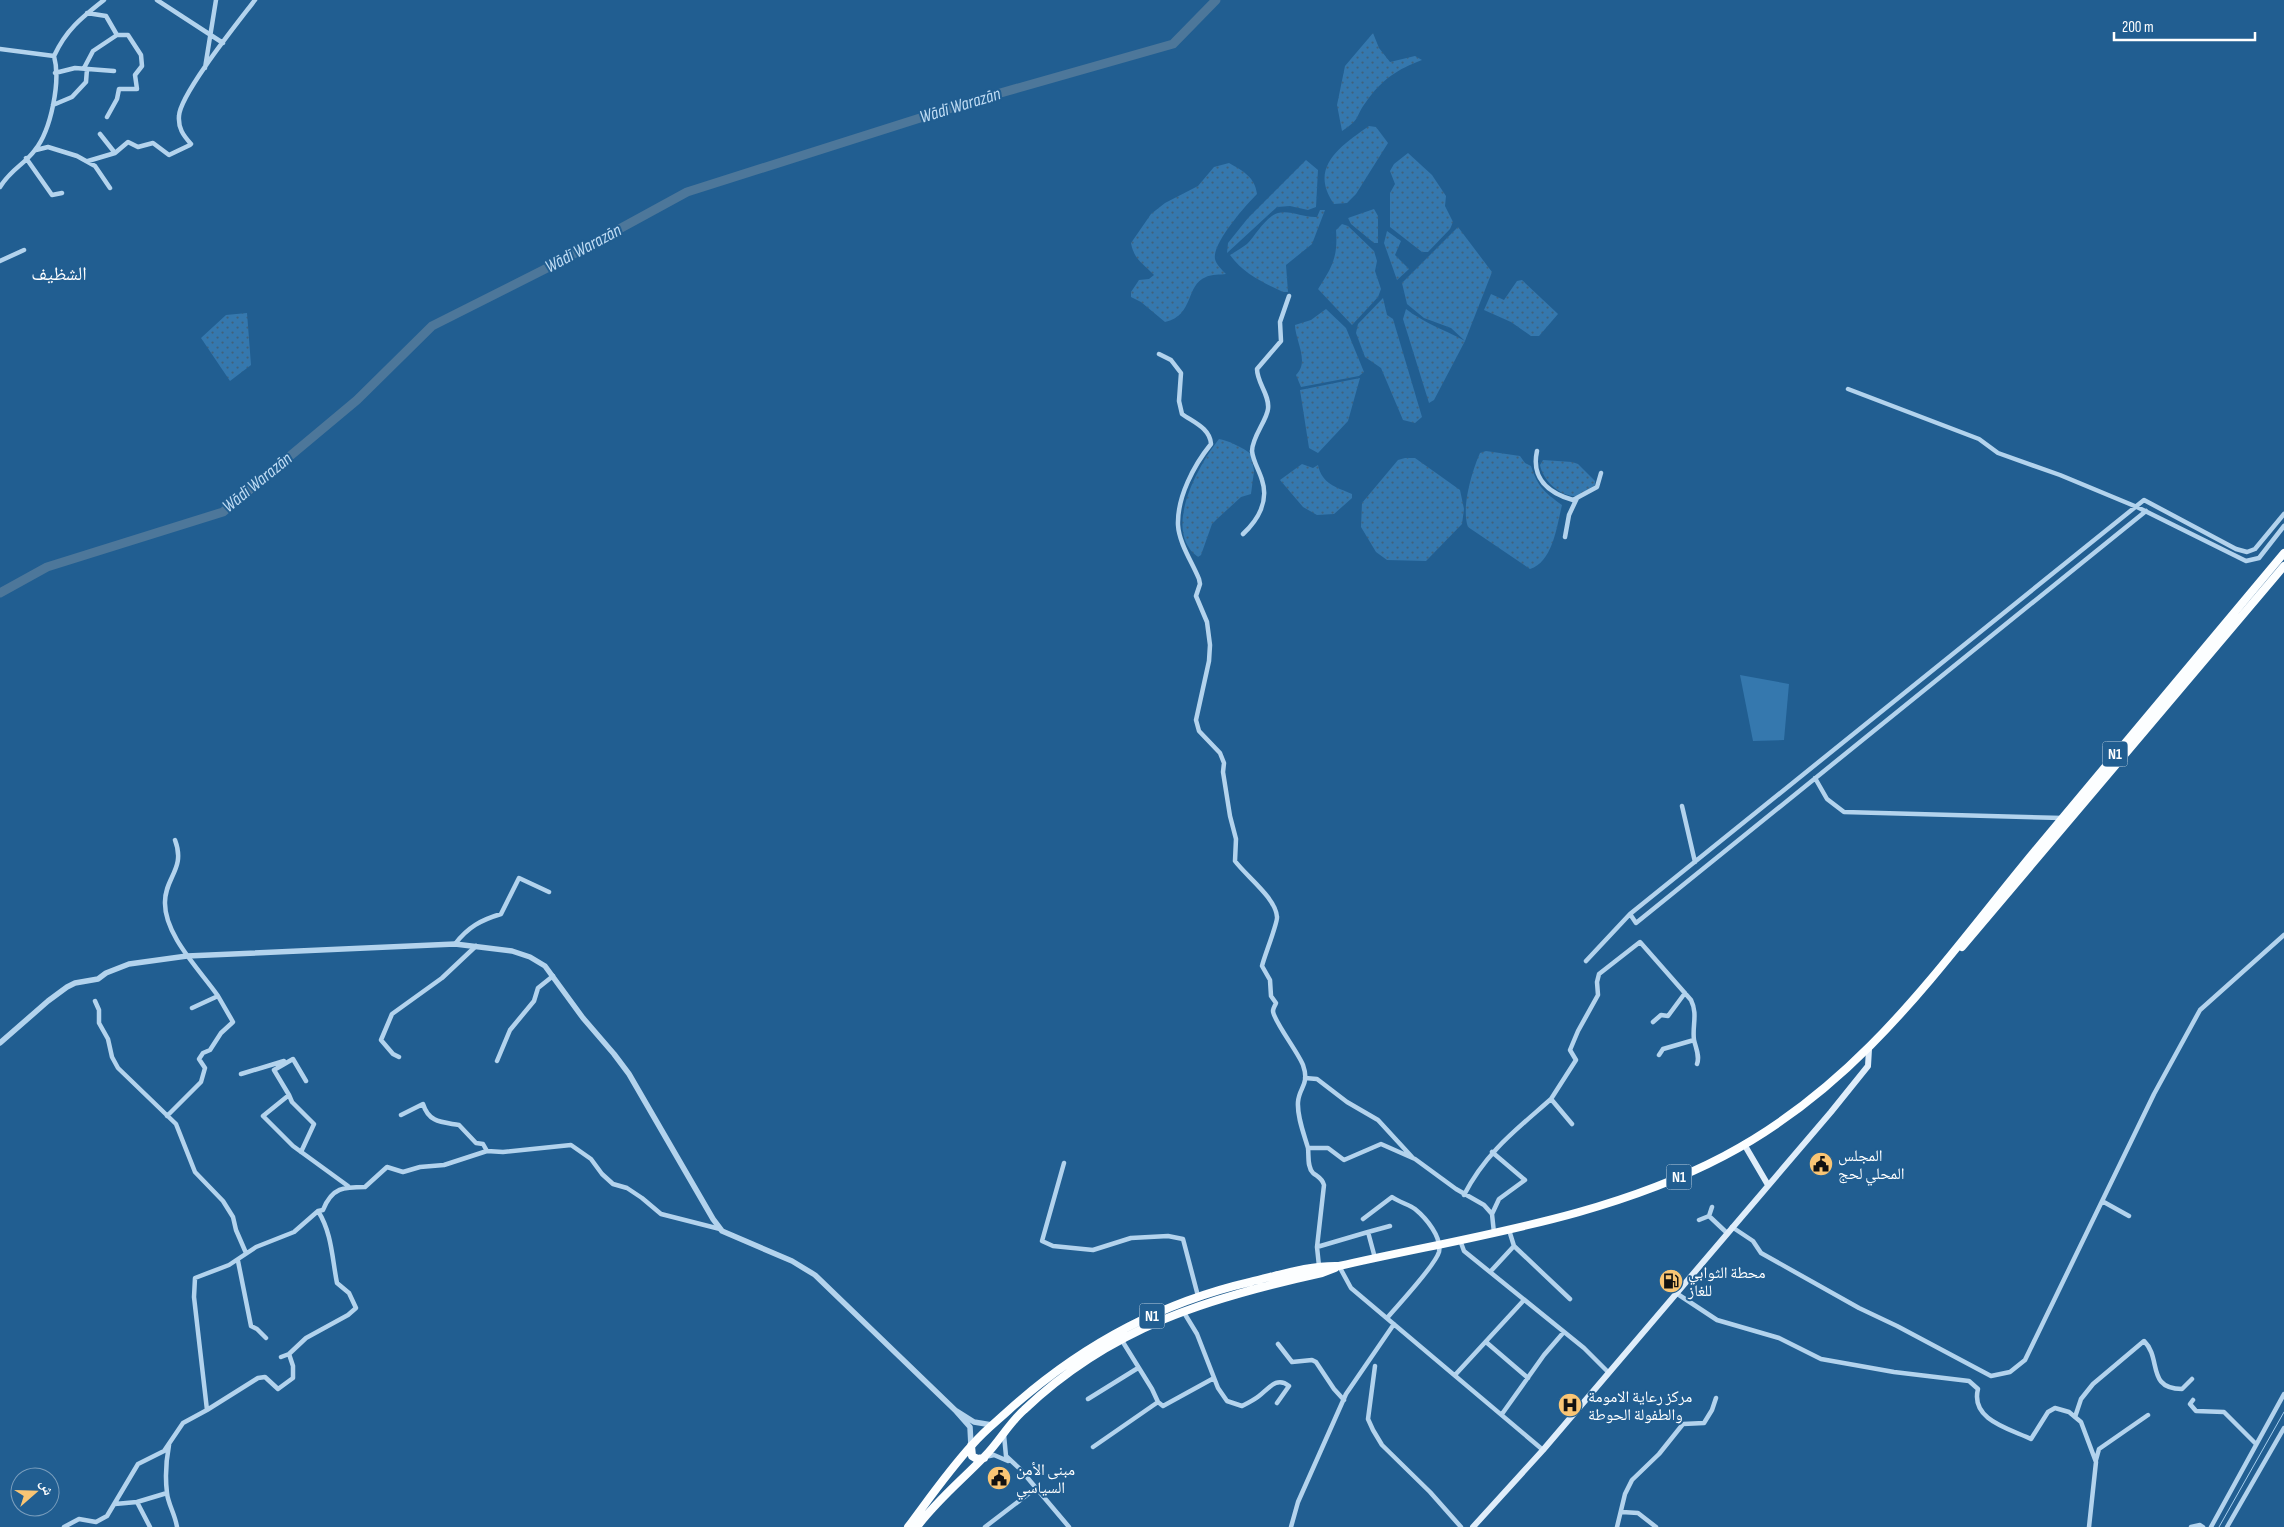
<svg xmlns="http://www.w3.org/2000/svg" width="2284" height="1527" viewBox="0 0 2284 1527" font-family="'Sofia Sans Condensed','Noto Naskh Arabic',sans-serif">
<defs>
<pattern id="grass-dots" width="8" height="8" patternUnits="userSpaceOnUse" patternTransform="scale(1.25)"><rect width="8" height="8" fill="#3578ae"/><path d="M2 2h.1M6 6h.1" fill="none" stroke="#40627d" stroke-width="1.8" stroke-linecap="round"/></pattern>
</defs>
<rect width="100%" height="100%" fill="#215e91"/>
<path fill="url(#grass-dots)" d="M 1373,33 L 1379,48 L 1390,62 L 1415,56 L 1422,60 C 1398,69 1382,79 1366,102 C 1354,118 1362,118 1342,131 L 1337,105 L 1345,66 Z
M 1369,126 L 1376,127 L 1388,143 L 1356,194 L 1347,203 L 1334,204 C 1308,167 1341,146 1369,126 Z
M 1408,153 L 1432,175 L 1446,196 L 1445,206 L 1453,222 L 1450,229 L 1428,252 L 1422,252 L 1390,227 L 1390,193 L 1395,184 L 1390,171 L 1394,164 Z
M 1306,160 L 1318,170 L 1316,207 L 1308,210 L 1290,206 L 1277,207 L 1227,253 L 1228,243 L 1248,218 Z
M 1229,163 C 1243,171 1255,177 1257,194 C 1246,205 1212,243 1215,259 C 1216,264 1222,270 1226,274 C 1220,275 1212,274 1206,277 C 1185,285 1195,315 1165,322 L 1141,302 L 1131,297 L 1131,292 L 1139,280 L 1149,279 L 1154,275 C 1143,263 1134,260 1131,243 L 1151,214 L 1165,203 L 1198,186 L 1214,167 Z
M 1374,209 L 1378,216 L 1378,243 L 1374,243 L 1351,224 L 1348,218 Z
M 1320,210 L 1325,210 L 1312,244 L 1286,265 L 1288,292 L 1283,292 C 1262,282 1244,274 1230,255 C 1236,251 1242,248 1247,244 C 1256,235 1265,217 1278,213 C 1291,210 1304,218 1317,217 Z
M 1342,224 L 1348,226 L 1374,251 L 1377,261 L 1375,271 L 1381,289 L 1378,297 L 1352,325 L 1318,289 C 1332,267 1338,258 1336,230 Z
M 1458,227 L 1492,272 L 1465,341 L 1451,328 L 1424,318 L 1407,304 L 1402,283 Z
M 1387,231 L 1401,241 L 1395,255 L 1409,269 L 1397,280 L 1384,243 Z
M 1522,280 L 1558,314 L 1539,336 L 1531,336 L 1511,322 L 1484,310 L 1491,294 L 1504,300 L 1517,281 Z
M 1383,298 L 1387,315 L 1393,319 L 1422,417 L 1415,423 L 1403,420 L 1381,368 L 1365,357 L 1356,333 L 1358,324 Z
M 1326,309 L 1346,328 L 1364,372 L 1359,376 L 1301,387 L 1296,375 C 1310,362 1295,340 1295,325 L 1311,320 Z
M 1406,309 C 1424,323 1445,330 1465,341 L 1434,400 L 1429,403 L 1403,319 Z
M 247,313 L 251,365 L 230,381 L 201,338 L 226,315 Z
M 1360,378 L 1348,421 L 1318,453 L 1309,448 L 1300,390 Z
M 1219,439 C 1227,440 1244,448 1251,454 L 1254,471 L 1251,494 L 1241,497 L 1217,519 L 1212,524 L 1201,555 L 1198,557 C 1161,531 1199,464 1219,439 Z
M 1486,451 L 1520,456 L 1525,463 L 1531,466 C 1538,487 1544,492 1562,505 C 1557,525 1553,562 1530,569 L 1468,527 C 1461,508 1472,471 1480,453 Z
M 1405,458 L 1415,458 L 1460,490 L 1464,509 L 1462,524 L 1426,561 L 1387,560 L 1376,552 L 1361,527 L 1362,503 L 1398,460 Z
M 1543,460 L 1572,462 L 1578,464 L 1595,481 L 1595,485 L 1579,496 C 1561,498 1543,481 1540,465 Z
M 1302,464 L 1313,468 L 1318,465 C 1322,484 1336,487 1352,494 L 1352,498 L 1334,514 L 1317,515 L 1303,507 L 1280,480 Z"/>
<path fill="#3578ae" d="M 1740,675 L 1789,684 L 1784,740 L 1753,741 Z"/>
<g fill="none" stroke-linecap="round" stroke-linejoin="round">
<path stroke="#a6cfee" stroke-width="1" d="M 2219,1527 L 2284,1412"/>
<path stroke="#4d779a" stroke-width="9" d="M 0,593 L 47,567 L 223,512 L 357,400 L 432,326 L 557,263 L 687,192 L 983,98 L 1173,44 L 1216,0"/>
<path stroke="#b3d3ed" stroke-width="4.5" d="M 157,0 L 223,43
M 0,49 L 54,56
M 84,68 L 93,51 L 117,35 L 106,16 L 87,13
M 205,68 L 216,0
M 55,73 L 75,68 L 114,71
M 53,105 L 72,97 L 86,82 L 87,69
M 107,117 L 117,99 L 119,89 L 137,89 L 135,75 L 142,66 L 141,55 L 128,35 L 117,35
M 100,134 L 115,153
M 191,144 C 183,135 178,128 179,116 C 180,94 239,21 255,0
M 36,150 L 48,147 L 77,156 L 95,166 L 110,188
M 26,158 L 52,195 L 62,193
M 88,161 L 115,153 L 128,142 L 138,147 L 153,143 L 169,155 L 190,145
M 0,187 C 12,168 24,165 35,150 C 51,130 61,81 54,56 C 66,30 81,18 104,0
M 0,261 L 24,250
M 1159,354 L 1171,360 L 1181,373 L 1179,401 L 1182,414 C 1193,422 1210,428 1211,444 C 1194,465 1177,497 1178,525 C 1179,543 1192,562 1199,579 L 1200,584 L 1196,596 L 1207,622 L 1210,645 L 1209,661 L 1196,720 L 1199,731 L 1220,753 L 1224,763 L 1223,772 L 1230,816 L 1236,839 L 1235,861 C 1246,876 1276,898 1277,917 C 1278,922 1264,957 1262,966 L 1270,980 L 1271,996 L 1276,1003 C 1275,1006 1273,1008 1273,1011 C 1273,1020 1298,1052 1303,1065 C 1310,1085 1299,1087 1298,1102 C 1297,1117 1304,1134 1308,1148
M 1848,389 L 1979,439 L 1998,453 L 2060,475 L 2137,507 L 2246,561 L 2259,558 L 2284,526
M 1537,451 C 1531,478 1548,493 1573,500 L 1597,487 L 1601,473
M 1243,534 C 1258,520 1269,501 1262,480 C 1259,470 1253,461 1252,451 C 1252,437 1267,420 1268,409 C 1270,395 1257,383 1257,369 L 1281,341 L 1280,322 L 1289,296
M 1565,537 L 1569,515 L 1577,498
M 1815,778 L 1827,799 L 1844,812 L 2062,818
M 1682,806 L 1695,862
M 175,840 C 186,869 165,877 165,902 C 164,935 200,970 218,996 L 192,1008
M 1630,914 L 1636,923 L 2146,511
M 455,944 C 468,927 481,920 501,914 L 519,878 L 549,892
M 1586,961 L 1630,914 L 2144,500 L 2236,549 L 2247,552 L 2255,549 L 2284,514
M 95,1001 L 99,1010 L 99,1023 L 108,1039 L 112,1057 L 118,1068 L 176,1124 L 195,1172 L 223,1201 L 233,1217 L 236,1230 L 246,1253
M 1653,1022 L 1661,1015 L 1668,1016 L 1685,993
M 1659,1055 L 1663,1049 L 1694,1040
M 399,1057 L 393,1054 L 381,1040 L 392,1014 L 442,978 L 476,946
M 497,1061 L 510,1030 L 534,1001 L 538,988 L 553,976
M 241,1074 L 284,1061
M 1305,1078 L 1317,1079 L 1347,1102 L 1378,1120 L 1412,1157
M 289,1095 L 274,1070 L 293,1059 L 306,1081
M 1551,1099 L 1576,1060 L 1570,1050 L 1578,1031 L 1598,995 L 1597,982 L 1599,974 L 1640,942 L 1691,1000 C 1698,1014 1692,1026 1694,1040 C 1696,1049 1700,1056 1697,1064
M 401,1115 L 423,1104 C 429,1123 442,1122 459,1125 L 476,1143 L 483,1144 L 487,1151
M 167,1116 L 201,1082 L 205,1068 L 199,1059 L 203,1053 L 210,1050 L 221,1033 L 233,1022 L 218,996
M 301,1152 L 314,1124 L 292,1102 L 289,1095 L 263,1116 L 293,1146 L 348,1186
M 1064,1163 L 1042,1241 L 1053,1246 L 1093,1250 L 1131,1238 L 1168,1236 L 1183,1239 L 1198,1296
M 1464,1195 C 1486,1152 1516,1130 1551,1099 L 1572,1124
M 2102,1201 L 2129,1216
M 1712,1207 L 1709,1216 L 1727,1233
M 1492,1214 L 1499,1199 L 1525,1180 L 1492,1152
M 1363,1219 L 1392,1197 C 1399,1202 1410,1205 1415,1209 C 1426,1218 1442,1237 1439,1252 C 1435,1266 1398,1305 1387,1318
M 1699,1220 L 1709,1216
M 1732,1227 L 1753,1241 L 1761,1253 L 1859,1308 L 1897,1326 L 1991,1376 L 2010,1372 L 2025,1360 L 2154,1094 L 2200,1010 L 2284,935
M 1509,1230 L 1514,1246 L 1570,1299
M 1460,1240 L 1464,1251 L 1584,1348 L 1608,1372
M 1317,1247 L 1368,1232
M 1375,1258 L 1368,1232 L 1390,1226
M 238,1261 L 251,1326 L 257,1329 L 266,1338
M 1319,1266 L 1317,1247 L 1324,1185 C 1322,1178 1318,1177 1313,1173 C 1307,1167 1309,1156 1308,1148 L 1328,1148 L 1344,1160 L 1381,1144 L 1415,1159 L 1456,1189 L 1484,1205 L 1492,1214 L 1494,1233
M 1339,1266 L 1351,1288 L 1543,1450
M 1490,1272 L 1514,1246
M 1676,1293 L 1717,1320 L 1779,1338 L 1821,1359 L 1894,1372 L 1969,1381 L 1978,1389 C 1970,1420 2010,1429 2031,1439 L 2048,1412 L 2055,1408 L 2069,1412 L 2081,1422 L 2096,1462 L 2089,1527
M 1183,1311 L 1197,1334 L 1218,1388 L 1227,1401 L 1242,1406 C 1248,1403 1254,1400 1259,1396 C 1269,1388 1277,1376 1289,1386 L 1277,1403
M 1121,1339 L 1152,1389 L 1158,1402
M 1486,1342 L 1528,1378
M 1278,1344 L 1292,1362 L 1312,1360 L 1316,1362 L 1334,1389 L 1344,1400
M 281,1357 L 289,1354
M 1375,1366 L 1368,1419 L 1373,1430 L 1382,1445 L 1430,1492 L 1461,1527
M 1455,1375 L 1524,1300
M 1088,1399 L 1138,1368
M 2193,1400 L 2190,1404 L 2196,1411 L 2224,1412 L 2255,1443
M 207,1410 L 258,1378 L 265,1377 L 278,1389 L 293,1378 L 293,1366 L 289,1354 L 306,1338 L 348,1315 L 356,1308 L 349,1293 L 337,1283 C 332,1258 332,1233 318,1211
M 1502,1414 L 1544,1355 L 1563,1333
M 2075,1417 L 2081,1399 L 2093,1384 L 2144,1341 C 2162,1358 2146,1389 2182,1389 L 2192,1379
M 1004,1435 L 1006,1456 L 1020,1469 L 1069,1527
M 169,1445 C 166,1461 165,1477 167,1493 C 168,1504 175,1514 177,1527
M 1093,1447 L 1158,1402 L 1163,1406 L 1214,1378
M 985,1457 L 994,1455 L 1008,1461
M 2096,1460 L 2099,1449 L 2148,1415
M 137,1502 L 150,1527
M 115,1504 L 137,1502 L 167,1493
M 1622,1512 L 1638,1513 L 1656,1527
M 64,1527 L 79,1519 L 96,1522 L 107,1516 L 138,1464 L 164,1451 L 183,1423 L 207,1410 L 194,1297 L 195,1278 L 229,1265 L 256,1247 L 294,1232 L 318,1211 L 323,1210 C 332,1187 344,1187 365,1187 L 387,1167 L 403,1172 L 420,1167 L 444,1165 L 487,1151 L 503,1152 L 571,1145 L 591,1159 L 602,1174 L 613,1184 L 627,1188 L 642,1198 L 661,1214 L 720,1229
M 985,1527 L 1036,1488
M 1291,1527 L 1298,1502 L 1346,1394 L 1394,1324
M 1617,1527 L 1625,1494 L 1632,1480 L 1659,1454 L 1683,1424 L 1704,1423 L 1712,1410 L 1716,1398
M 2191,1527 L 2200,1525 L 2203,1527
M 2211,1527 L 2284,1394
M 2227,1527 L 2284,1428"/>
<path stroke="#b3d3ed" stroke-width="5.5" d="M 0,1043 L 48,1001 L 67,987 L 75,983 L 98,979 L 106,973 L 129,964 L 187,956 L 455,944 L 512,951 L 530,957 L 545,966 L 583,1018 L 614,1054 L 629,1074 L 713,1219 L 722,1231 L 792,1261 L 815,1275 L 955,1410
M 971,1446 L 970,1427 L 955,1410 L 974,1422 L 992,1425"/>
<path stroke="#dfedfa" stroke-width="6" d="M 1744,1144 L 1768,1185
M 1473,1527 L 1543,1450 L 1831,1112 L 1868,1066 L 1869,1049"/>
<path stroke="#fcfeff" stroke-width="8" d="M 1962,947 L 2284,566
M 971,1446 L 972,1456 L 977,1459 L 984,1458
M 908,1527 C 929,1499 949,1470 973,1444 C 984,1431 997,1421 1009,1410 C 1078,1348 1159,1303 1250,1282 C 1280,1275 1309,1265 1339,1266 C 1470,1236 1604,1219 1724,1156 C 1862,1083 1938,968 2034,852 C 2117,752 2201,653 2284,553
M 917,1527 C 937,1500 962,1480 985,1456 C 999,1442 1009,1423 1024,1410 C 1111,1327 1208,1298 1322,1273 L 1335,1268"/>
</g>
<defs>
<g id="civic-disc" transform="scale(1.25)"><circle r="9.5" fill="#f9c574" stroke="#215e91"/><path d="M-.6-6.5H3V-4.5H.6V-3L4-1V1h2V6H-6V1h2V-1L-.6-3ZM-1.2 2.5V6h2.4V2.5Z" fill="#111"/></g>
<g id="fuel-disc" transform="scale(1.25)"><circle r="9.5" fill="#f9c574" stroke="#215e91"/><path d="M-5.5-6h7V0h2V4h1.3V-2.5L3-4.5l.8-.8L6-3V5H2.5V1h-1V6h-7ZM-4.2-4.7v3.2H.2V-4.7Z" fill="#111"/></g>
<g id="hospital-disc" transform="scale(1.25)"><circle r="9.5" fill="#f9c574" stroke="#215e91"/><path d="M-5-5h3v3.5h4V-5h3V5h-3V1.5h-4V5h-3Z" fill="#111"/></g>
</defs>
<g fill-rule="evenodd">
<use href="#civic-disc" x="1821" y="1164"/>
<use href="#fuel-disc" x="1671" y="1281"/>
<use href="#hospital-disc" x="1570" y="1405"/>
<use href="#civic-disc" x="999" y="1478"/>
</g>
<g text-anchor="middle" stroke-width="4" stroke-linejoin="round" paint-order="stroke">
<g fill="#215e91" stroke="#bccfde" stroke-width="1">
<rect x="2102.5" y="741.5" width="25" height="25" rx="4"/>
<rect x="1666.5" y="1164.5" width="25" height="25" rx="4"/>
<rect x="1139.5" y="1303.5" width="25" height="25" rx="4"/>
</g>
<g font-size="15" font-weight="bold" fill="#fff">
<text x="2115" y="759">N1</text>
<text x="1679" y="1182">N1</text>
<text x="1152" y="1321">N1</text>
</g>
<g font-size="16" fill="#fff" stroke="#215e91" text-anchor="start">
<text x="1838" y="1161">المجلس<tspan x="1838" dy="18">المحلي لحج</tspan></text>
<text x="1688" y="1278">محطة الثوابي<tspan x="1688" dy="18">للغاز</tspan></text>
<text x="1588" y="1402">مركز رعاية الامومة<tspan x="1588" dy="18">والطفولة الحوطة</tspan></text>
<text x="1016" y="1475">مبنى الأمن<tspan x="1016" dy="18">السياسي</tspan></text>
</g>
<g font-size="18" font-style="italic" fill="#bfdcf4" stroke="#215e91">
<text transform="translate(960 105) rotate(-17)" y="6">Wādī Warazān</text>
<text transform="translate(583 248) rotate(-28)" y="6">Wādī Warazān</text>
<text transform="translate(257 482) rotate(-39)" y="6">Wādī Warazān</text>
</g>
<g font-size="19" fill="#fff" stroke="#215e91">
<text x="59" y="280">الشظيف</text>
</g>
</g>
<g transform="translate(35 1492) rotate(70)"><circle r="24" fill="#215e91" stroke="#7a9ebd"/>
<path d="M0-4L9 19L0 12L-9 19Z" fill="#f9c574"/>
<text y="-8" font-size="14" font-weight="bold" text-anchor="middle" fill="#ffffff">ش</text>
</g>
<path d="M2114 32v8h141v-8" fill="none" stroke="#ffffff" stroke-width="2.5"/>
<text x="2122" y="32" font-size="15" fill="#ffffff" stroke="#215e91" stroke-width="4" paint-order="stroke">200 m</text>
</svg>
